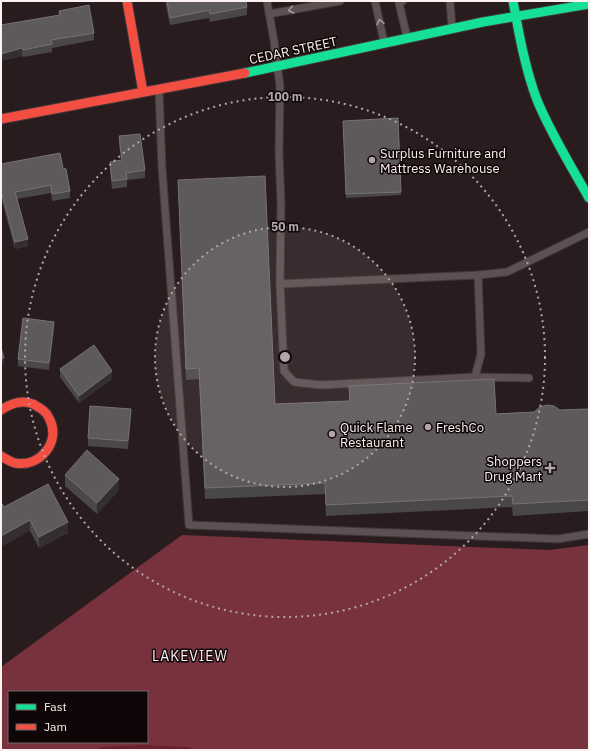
<svg xmlns="http://www.w3.org/2000/svg" width="590" height="751" viewBox="0 0 590 751" font-family="'IBM Plex Sans',sans-serif">
<rect width="100%" height="100%" fill="#281c1e"/>
<path fill="#78323d" fill-rule="evenodd" d="M 182,535 L 549,550 L 589,545 L 589,750 L 196,750 L 186,747 L 104,747 L 96,750 L 1,750 L 1,667 ZM 9,692 L 147,692 L 147,742 L 9,742 Z"/>
<path fill="#68212e" d="M 143,745 L 186,747 L 196,750 L 96,750 L 104,747 Z"/>
<g fill="none" stroke-linecap="round" stroke-linejoin="round">
<g stroke="#413638" stroke-width="9">
<path id="lane" d="M 267,1 L 274,41 L 280,86 L 279,153 L 281,203 L 280,284 L 284,371 L 294,382 L 321,385 L 475,377 L 481,354 L 478,275 L 507,272 L 589,232
M 375,1 L 384,42
M 403,1 L 399,3 L 407,37
M 450,1 L 452,27
M 269,14 L 340,1
M 159,91 L 162,168 L 189,525 L 558,539 L 589,534
M 280,284 L 478,275
M 475,377 L 529,378"/>
</g>
<g stroke="#413638" stroke-width="11">
<path id="fast" d="M 513,1 C 519,34 525,68 537,100 C 551,134 571,166 589,198
M 245,73 L 483,22 L 589,4"/>
</g>
<g stroke="#413638" stroke-width="11">
<path id="jam" d="M 127,1 L 143,92
M 1,119 L 245,73
M 1,410 C 10,404 22,399 33,404 C 40,408 46,411 49,418 C 62,441 40,468 15,463 C 10,462 5,458 1,456"/>
</g>
<use href="#lane" stroke="#5d5052" stroke-width="7"/>
<use href="#fast" stroke="#16e098" stroke-width="9"/>
<use href="#jam" stroke="#f24e42" stroke-width="9"/>
</g>
<path fill="#4a474b" d="M 165,1 L 246,1 L 247,7 L 247,15 L 210,22 L 209,18 L 170,25 Z
M 59,11 L 94,33 L 94,40 L 52,48 L 52,52 L 23,57 L 22,56 L 1,61 L 1,25 L 59,15 Z
M 398,118 L 401,195 L 346,198 L 343,121 Z
M 119,136 L 145,170 L 145,178 L 127,180 L 127,187 L 112,189 L 110,170 L 110,162 L 121,161 L 119,144 Z
M 1,164 L 63,168 L 70,191 L 70,198 L 52,201 L 51,193 L 17,199 L 28,246 L 15,249 L 2,201 L 1,201 Z
M 178,180 L 275,404 L 349,401 L 349,386 L 496,414 L 560,410 L 589,409 L 589,511 L 513,516 L 512,507 L 326,516 L 325,494 L 205,499 L 199,379 L 186,380 Z
M 54,330 L 49,370 L 18,366 L 18,359 Z
M 60,369 L 112,379 L 79,403 L 60,377 Z
M 131,417 L 128,449 L 88,446 L 88,438 Z
M 65,475 L 119,490 L 97,514 L 65,486 Z
M 4,507 L 68,533 L 39,548 L 30,531 Z"/>
<path fill="#342e31" d="M 22,48 L 22,56 L 1,61 L 1,54 Z
M 28,239 L 28,246 L 15,249 L 15,242 Z
M 54,322 L 54,330 L 49,370 L 49,363 Z
M 4,358 L 4,365 L 1,366 L 1,359 Z
M 112,371 L 112,379 L 79,403 L 79,396 Z
M 131,409 L 131,417 L 128,449 L 128,441 Z
M 119,479 L 119,490 L 97,514 L 97,503 Z
M 30,520 L 30,531 L 1,547 L 1,536 Z
M 68,522 L 68,533 L 39,548 L 39,537 Z"/>
<path fill="#5d595d" stroke="#767174" d="M 167,1 L 246,1 L 247,7 L 210,14 L 209,10 L 170,18 Z
M 89,5 L 94,33 L 51,40 L 52,44 L 23,50 L 22,48 L 1,54 L 1,25 L 60,15 L 59,11 Z
M 398,118 L 401,192 L 346,194 L 343,121 Z
M 140,134 L 145,170 L 126,173 L 127,179 L 112,181 L 110,162 L 122,160 L 119,136 Z
M 60,153 L 63,168 L 66,169 L 70,191 L 52,194 L 51,185 L 15,192 L 28,239 L 15,242 L 2,194 L 1,194 L 1,164 Z
M 265,176 L 275,404 L 350,401 L 349,386 L 494,379 L 496,414 L 534,412 L 540,407 L 547,405 L 554,406 L 560,410 L 589,409 L 589,500 L 513,504 L 512,496 L 326,505 L 325,483 L 205,488 L 199,368 L 186,369 L 178,180 Z
M 23,318 L 54,322 L 49,363 L 18,359 Z
M 94,345 L 112,371 L 79,396 L 60,369 Z
M 1,347 L 4,358 L 1,359 Z
M 90,406 L 131,409 L 128,441 L 88,438 Z
M 87,450 L 119,479 L 97,503 L 65,475 Z
M 48,484 L 68,522 L 39,537 L 30,520 L 1,536 L 1,502 L 4,507 Z"/>
<defs><path id="oneway-chevron" d="M-2-3.5L2.5 0L-2 3.5" fill="none" stroke-width="1.6" stroke-linecap="round" stroke-linejoin="round"/></defs>
<g stroke="#a5989a">
<use href="#oneway-chevron" transform="translate(291 10) rotate(169)"/>
<use href="#oneway-chevron" transform="translate(380 22) rotate(-102)"/>
</g>
<circle cx="285" cy="357" r="130" fill="#b2a6a8" fill-opacity=".12"/>
<g fill="none" stroke="#b2a6a8" stroke-width="2" stroke-dasharray="2 4">
<circle cx="285" cy="357" r="130"/>
<circle cx="285" cy="357" r="260"/>
</g>
<g fill="#b2a6a8" stroke="#0f0607" stroke-width="1.5">
<circle cx="372" cy="160" r="4"/>
<circle cx="428" cy="427" r="4"/>
<circle cx="332" cy="434" r="4"/>
<path d="M548 462h4v4h4v4h-4v4h-4v-4h-4v-4h4z"/>
</g>
<g text-anchor="middle" stroke-width="3" stroke-linejoin="round" paint-order="stroke">
<g font-size="13" fill="#fdf1f2" stroke="#0f0607">
<text transform="translate(293 50) rotate(-12)" y="5">CEDAR STREET</text>
</g>
<g font-size="13" fill="#fdf1f2" stroke="#0f0607" text-anchor="start">
<text x="380" y="158">Surplus Furniture and<tspan x="380" dy="15">Mattress Warehouse</tspan></text>
<text x="340" y="432">Quick Flame<tspan x="340" dy="15">Restaurant</tspan></text>
<text x="436" y="432">FreshCo</text>
<text x="542" y="466" text-anchor="end">Shoppers<tspan x="542" dy="15">Drug Mart</tspan></text>
</g>
<g font-size="14" letter-spacing="1" fill="#fdf1f2" stroke="#0f0607">
<text x="190" y="661">LAKEVIEW</text>
</g>
</g>
<circle cx="285" cy="357" r="6" fill="#b2a6a8" stroke="#0f0607" stroke-width="2"/>
<g font-size="12" text-anchor="middle" font-weight="bold" fill="#b2a6a8" stroke="#0f0607" stroke-width="3" stroke-linejoin="round" paint-order="stroke">
<text x="285" y="101">100 m</text>
<text x="285" y="231">50 m</text>
</g>
<rect width="590" height="751" fill="none" stroke="#fdf1f2" stroke-width="4"/>
<rect x="8" y="691" width="140" height="52" fill="#0f0607" stroke="#6e6465"/>
<rect x="16" y="704" width="20" height="6" fill="#16e098" stroke="#6e6465"/>
<text x="44" y="711" font-size="12" fill="#fdf1f2">Fast</text>
<rect x="16" y="724" width="20" height="6" fill="#f24e42" stroke="#6e6465"/>
<text x="44" y="731" font-size="12" fill="#fdf1f2">Jam</text>
</svg>
